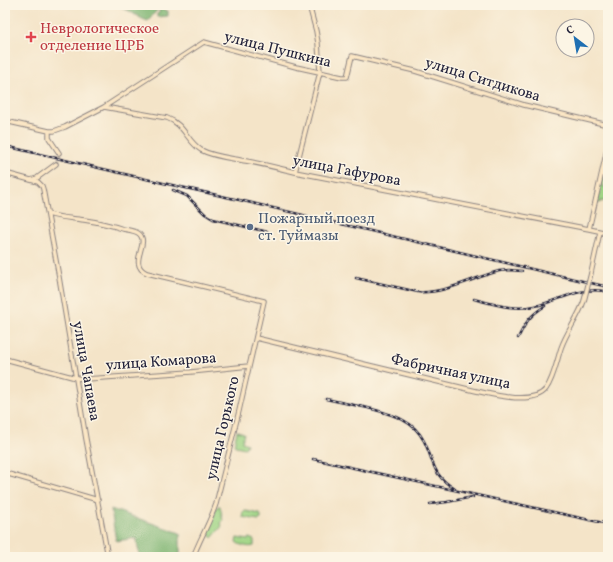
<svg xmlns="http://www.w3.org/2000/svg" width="613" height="562" viewBox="0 0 613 562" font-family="Vollkorn,serif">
<rect width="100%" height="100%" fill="#fcf5e5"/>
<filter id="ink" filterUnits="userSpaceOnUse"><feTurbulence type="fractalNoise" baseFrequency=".025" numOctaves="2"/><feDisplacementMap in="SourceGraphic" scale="8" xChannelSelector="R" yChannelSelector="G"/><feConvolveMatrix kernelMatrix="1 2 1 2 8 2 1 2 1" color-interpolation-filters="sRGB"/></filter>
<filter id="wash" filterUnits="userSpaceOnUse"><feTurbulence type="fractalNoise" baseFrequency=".012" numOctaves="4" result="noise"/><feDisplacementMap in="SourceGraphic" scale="16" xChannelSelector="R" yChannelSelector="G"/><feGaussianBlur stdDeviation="0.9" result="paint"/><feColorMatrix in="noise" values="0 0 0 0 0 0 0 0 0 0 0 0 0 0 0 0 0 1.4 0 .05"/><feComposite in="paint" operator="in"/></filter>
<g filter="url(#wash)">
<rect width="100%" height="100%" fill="#f4e4c8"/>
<path fill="#a1d586" stroke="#627c60" d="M 601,179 L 604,180 L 603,186 L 608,188 L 608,202 L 601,201 L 600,203 L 596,202 L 598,197 L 599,197 L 600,192 L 599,191 Z
M 237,431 L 244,433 L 242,442 L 247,444 L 246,447 L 245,448 L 236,446 L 234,445 Z
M 218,506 L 220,506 L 223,521 L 221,522 L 222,526 L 212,538 L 207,533 L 217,507 Z
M 246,511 L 260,514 L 261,516 L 261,519 L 259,520 L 242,517 L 243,512 Z
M 237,538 L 248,540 L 249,538 L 254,540 L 254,546 C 249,548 239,545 236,542 Z"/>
<path fill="#80b673" stroke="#516c57" d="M 119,5 L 164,5 L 164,7 L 162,9 L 168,11 L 168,16 L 157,17 L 157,14 L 160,11 L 158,9 L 148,21 C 145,20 142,19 139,17 C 133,14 130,10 124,9 Z
M 111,509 L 180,533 L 180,557 L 140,557 L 136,538 L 116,541 Z"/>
</g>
<g filter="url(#ink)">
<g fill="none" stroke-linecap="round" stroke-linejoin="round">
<path stroke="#cabdac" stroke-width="3.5" stroke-dasharray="3.5 2" stroke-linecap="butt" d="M 56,164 L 59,155 L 59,153"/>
<g stroke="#8b8382" stroke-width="5.5">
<path id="secondary" d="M 104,107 L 167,118 C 184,124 187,141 201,150 C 214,157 231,158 246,161 C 262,164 278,168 295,172 L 589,229 L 608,233
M 5,121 L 49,131 L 54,131 L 65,127 L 104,107 L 204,42 L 296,67 L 342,77 L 347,77 L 352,56 L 415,71 L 524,105 L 608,125
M 49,131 L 49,138 L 59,153
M 295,172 L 320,72 L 318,43 L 316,31 L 309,5
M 5,173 L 38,182 L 42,186 L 43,189 L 59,277 L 86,439 L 108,557
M 31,180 L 37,178 L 56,164
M 48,214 C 60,218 72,218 84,220 C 97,222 111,225 123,229 C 128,230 135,231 138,233 C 152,242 126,264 147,273 L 264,301 L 239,411 L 216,504 C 210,522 200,539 193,557
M 589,229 L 608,145
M 591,273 L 600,232
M 256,338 L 472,390 C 490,394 533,406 546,389 C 554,378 557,360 561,348 C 567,331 578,318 584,301
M 5,359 L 76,378 L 86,379 L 191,372 L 249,366
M 5,473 L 98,500"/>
</g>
<use href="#secondary" stroke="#fbe6c4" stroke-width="3.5"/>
<g stroke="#22223b" stroke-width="2.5">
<path id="rail" d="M 5,146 L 163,183 L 235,199 L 608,287
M 173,190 L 187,196 L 205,214 L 213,219 L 268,232
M 356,278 L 418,292 C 445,294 472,278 499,271 L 509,270 L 522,271
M 474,299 C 494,304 514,311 535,306 C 559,301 578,287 604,291
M 518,338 C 526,322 529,316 545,306
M 326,399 C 340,402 354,405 368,408 C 390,414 413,419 424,441 C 435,463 431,474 455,489
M 313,459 L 608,524
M 430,504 L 447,502 L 473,497"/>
</g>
<use href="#rail" stroke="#fcf5e5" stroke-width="1" stroke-dasharray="3" stroke-linecap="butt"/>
<g stroke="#8b8382" stroke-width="5.5" stroke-linecap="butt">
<path id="secondary-bridge" d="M 584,301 L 591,273"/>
</g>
<use href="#secondary-bridge" stroke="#fbe6c4" stroke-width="3.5"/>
</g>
</g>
<path fill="#e0444e" stroke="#fcf5e5" stroke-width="1.5" d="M29 31h4v4h4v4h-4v4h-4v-4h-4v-4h4z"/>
<circle fill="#5c6f8a" stroke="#fcf5e5" stroke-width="1.5" cx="250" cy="227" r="4"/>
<g text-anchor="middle" stroke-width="3" stroke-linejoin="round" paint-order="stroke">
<g font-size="15" fill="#be3a42" stroke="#fcf5e5" text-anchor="start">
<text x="40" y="33">Неврологическое<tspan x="40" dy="17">отделение ЦРБ</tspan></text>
</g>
<g font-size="15" fill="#22223b" stroke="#fcf5e5">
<text transform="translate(278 49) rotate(14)" y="5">улица Пушкина</text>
<text transform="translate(483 79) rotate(17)" y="5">улица Ситдикова</text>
<text transform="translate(347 170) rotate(11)" y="5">улица Гафурова</text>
<text transform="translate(161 361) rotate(-4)" y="5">улица Комарова</text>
<text transform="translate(87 371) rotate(80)" y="5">улица Чапаева</text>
<text transform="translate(451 371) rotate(12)" y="5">Фабричная улица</text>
<text transform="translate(222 428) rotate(-77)" y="5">улица Горького</text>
</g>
<g font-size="15" fill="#4e5e75" stroke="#fcf5e5" text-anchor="start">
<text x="258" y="223">Пожарный поезд<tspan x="258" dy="17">ст. Туймазы</tspan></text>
</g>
</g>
<rect width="613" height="562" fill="none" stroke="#fcf5e5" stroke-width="20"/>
<g transform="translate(575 38) rotate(329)"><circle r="19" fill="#fcf5e5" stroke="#a5a1a1"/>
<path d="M0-3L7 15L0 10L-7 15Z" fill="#1f6fb2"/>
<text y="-6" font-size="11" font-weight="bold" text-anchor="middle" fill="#22223b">С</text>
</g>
</svg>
